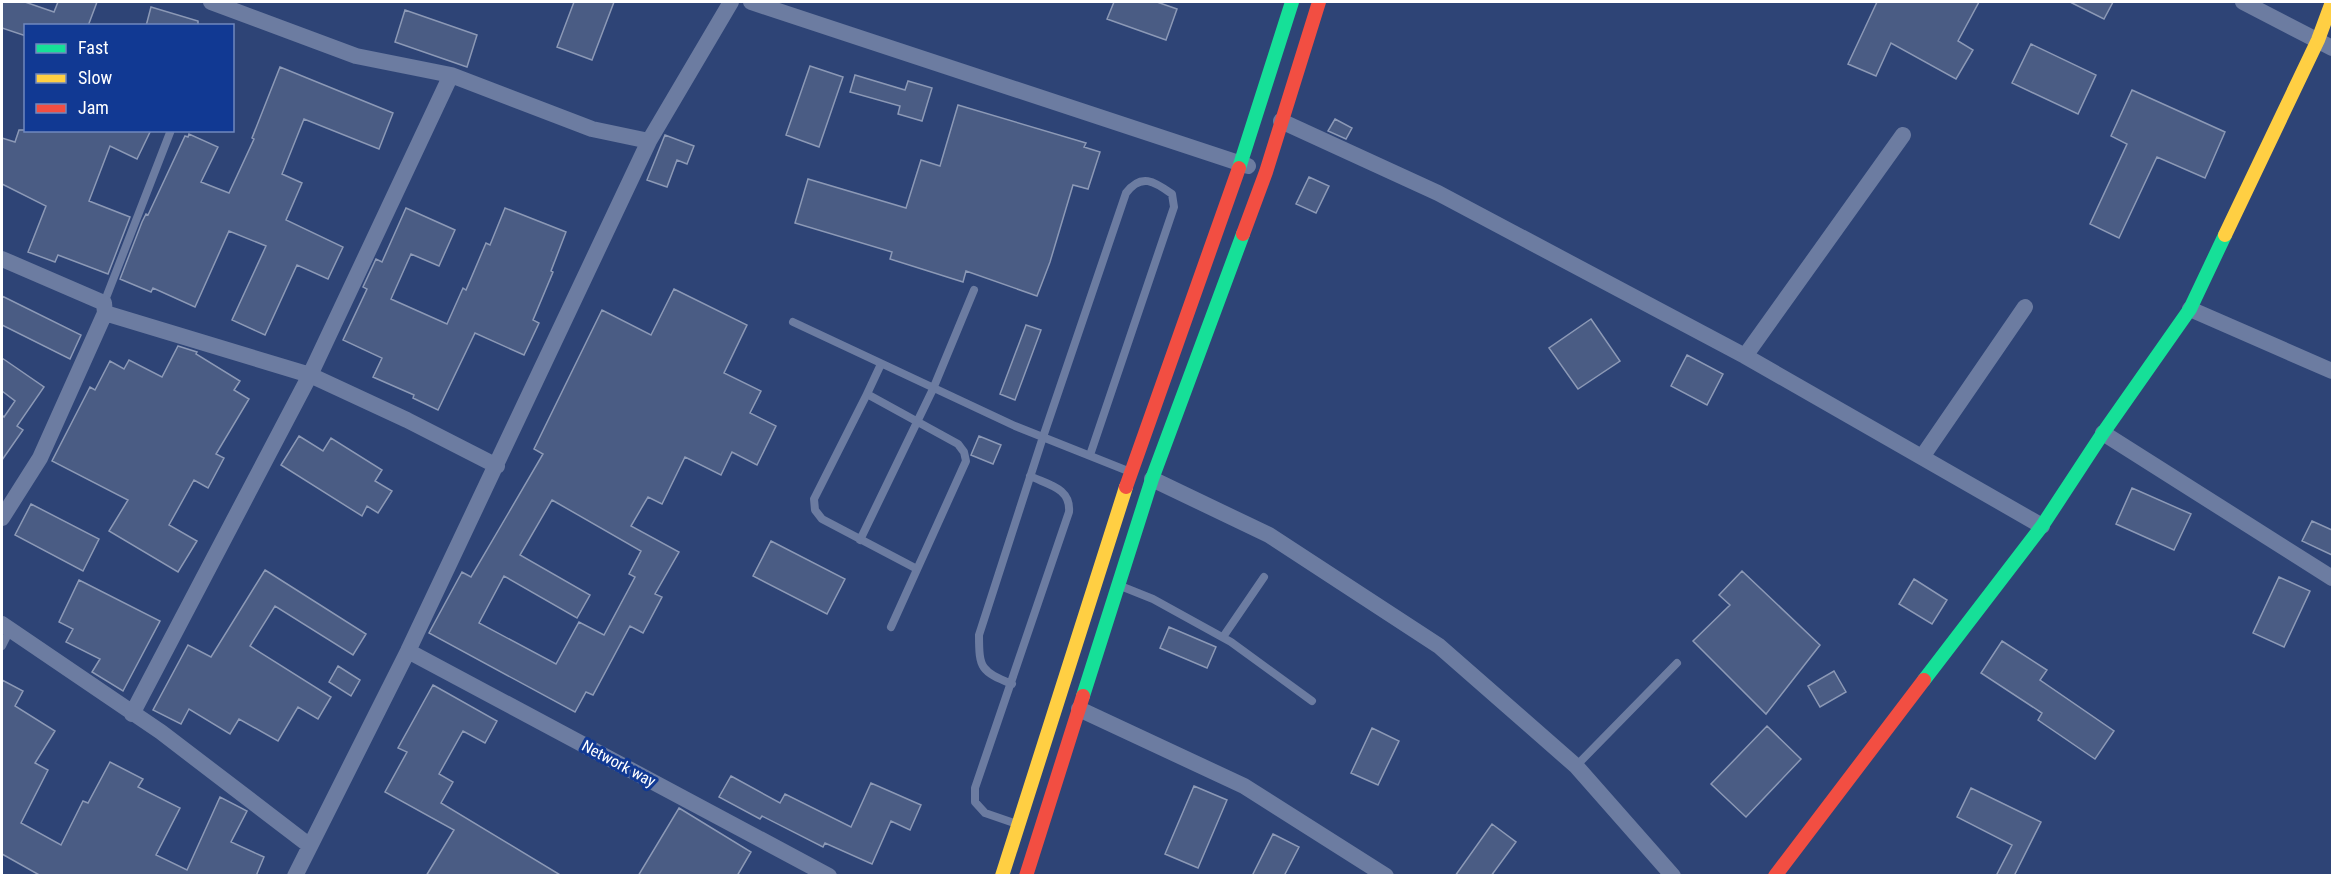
<svg xmlns="http://www.w3.org/2000/svg" width="2334" height="877" viewBox="0 0 2334 877" font-family="'Roboto Condensed',sans-serif">
<rect width="100%" height="100%" fill="#2e4476"/>
<path fill="#4a5c84" stroke="#8c99b6" stroke-width="1.5" fill-rule="evenodd" d="M 2,2 L 25,2 L 54,12 L 58,2 L 97,2 L 88,26 L 26,26 L 26,36 L 2,28 Z
M 574,2 L 614,2 L 592,60 L 557,47 Z
M 1114,2 L 1157,2 L 1177,9 L 1166,40 L 1107,19 Z
M 1877,2 L 1979,2 L 1958,41 L 1973,50 L 1956,79 L 1891,43 L 1876,76 L 1848,64 Z
M 2070,2 L 2113,2 L 2104,19 Z
M 151,7 L 198,21 L 198,26 L 146,26 Z
M 405,10 L 477,35 L 467,67 L 395,42 Z
M 2031,44 L 2096,75 L 2078,114 L 2012,83 Z
M 810,66 L 843,77 L 819,147 L 786,135 Z
M 280,67 L 393,113 L 379,149 L 304,119 L 282,174 L 302,183 L 286,220 L 343,247 L 328,279 L 297,265 L 265,335 L 232,320 L 266,246 L 229,231 L 195,307 L 153,288 L 151,292 L 120,279 L 142,222 L 146,214 L 148,215 L 185,136 L 188,137 L 189,134 L 218,147 L 201,182 L 229,193 L 254,139 L 252,138 Z
M 855,75 L 905,90 L 908,81 L 932,88 L 922,121 L 898,114 L 900,106 L 850,92 Z
M 2132,90 L 2225,132 L 2205,178 L 2157,157 L 2119,238 L 2090,224 L 2127,144 L 2111,136 Z
M 958,105 L 1086,143 L 1084,147 L 1100,152 L 1088,189 L 1073,185 L 1050,262 L 1037,296 L 966,271 L 963,282 L 890,259 L 892,252 L 795,223 L 808,179 L 906,208 L 921,160 L 940,166 Z
M 1335,119 L 1352,128 L 1346,139 L 1328,131 Z
M 19,130 L 151,130 L 137,159 L 110,146 L 89,201 L 130,217 L 108,274 L 58,255 L 55,262 L 28,252 L 46,206 L 2,184 L 2,138 L 15,142 Z
M 665,135 L 694,146 L 687,164 L 677,160 L 667,187 L 647,180 Z
M 1309,177 L 1329,186 L 1316,213 L 1296,204 Z
M 406,208 L 455,230 L 439,266 L 411,254 L 391,299 L 447,324 L 463,288 L 466,290 L 486,243 L 490,245 L 505,208 L 566,232 L 551,271 L 553,272 L 533,320 L 539,323 L 524,355 L 475,333 L 438,410 L 413,398 L 414,395 L 373,377 L 382,358 L 343,340 L 367,289 L 363,287 L 376,259 L 382,262 Z
M 674,289 L 747,325 L 724,373 L 761,391 L 750,413 L 776,426 L 757,465 L 732,452 L 721,475 L 685,457 L 662,504 L 648,497 L 631,526 L 679,552 L 655,594 L 662,597 L 643,633 L 630,626 L 593,695 L 586,692 L 575,712 L 429,633 L 462,572 L 471,577 L 543,454 L 534,449 L 602,310 L 651,335 ZM 552,500 L 641,551 L 629,574 L 635,577 L 604,635 L 579,622 L 556,664 L 479,623 L 504,576 L 577,618 L 590,595 L 520,555 Z
M 2,296 L 81,335 L 70,359 L 2,325 Z
M 1591,319 L 1620,361 L 1578,389 L 1549,348 Z
M 1026,325 L 1041,330 L 1015,400 L 1000,394 Z
M 178,346 L 197,352 L 196,354 L 240,381 L 234,390 L 249,399 L 216,454 L 224,458 L 208,488 L 194,480 L 169,525 L 197,541 L 178,572 L 109,531 L 128,500 L 52,461 L 90,387 L 95,390 L 110,361 L 124,369 L 129,360 L 162,377 Z
M 1687,355 L 1723,374 L 1707,405 L 1671,386 Z
M 2,358 L 44,387 L 17,426 L 23,430 L 2,460 L 2,415 L 4,417 L 15,401 L 2,391 Z
M 299,436 L 323,451 L 331,438 L 382,470 L 375,481 L 392,491 L 378,513 L 367,506 L 362,516 L 281,465 Z
M 979,436 L 1001,445 L 993,464 L 971,455 Z
M 2132,488 L 2191,514 L 2174,550 L 2116,524 Z
M 31,504 L 99,539 L 83,571 L 15,535 Z
M 2312,521 L 2332,530 L 2332,555 L 2302,541 Z
M 771,541 L 845,579 L 827,614 L 753,576 Z
M 265,570 L 366,634 L 353,655 L 275,606 L 250,646 L 331,697 L 318,719 L 298,707 L 278,741 L 239,719 L 230,734 L 189,709 L 181,724 L 153,710 L 188,645 L 211,657 Z
M 1742,571 L 1820,645 L 1766,714 L 1693,641 L 1730,605 L 1719,595 Z
M 2279,577 L 2310,591 L 2284,647 L 2253,633 Z
M 1914,579 L 1947,600 L 1932,624 L 1899,604 Z
M 79,580 L 160,621 L 123,691 L 92,672 L 100,659 L 66,642 L 73,629 L 59,622 Z
M 1169,627 L 1216,647 L 1207,668 L 1160,648 Z
M 2002,641 L 2047,670 L 2040,680 L 2114,731 L 2095,759 L 2038,720 L 2042,713 L 1981,673 Z
M 338,666 L 360,680 L 351,696 L 329,682 Z
M 1834,671 L 1846,692 L 1820,707 L 1808,686 Z
M 2,680 L 23,691 L 15,706 L 55,731 L 35,763 L 48,770 L 21,823 L 61,845 L 83,801 L 88,803 L 110,762 L 143,779 L 138,787 L 180,808 L 156,855 L 187,870 L 220,797 L 247,811 L 231,842 L 264,857 L 256,876 L 41,876 L 2,854 Z
M 433,685 L 497,721 L 485,743 L 463,731 L 439,774 L 453,782 L 441,803 L 562,876 L 426,876 L 454,830 L 385,792 L 407,752 L 398,748 Z
M 1767,726 L 1801,759 L 1746,817 L 1711,784 Z
M 1372,728 L 1399,741 L 1378,785 L 1351,773 Z
M 731,776 L 780,803 L 785,794 L 851,827 L 871,783 L 921,805 L 910,830 L 891,821 L 872,864 L 825,843 L 823,847 L 762,816 L 760,819 L 719,797 Z
M 1194,786 L 1227,800 L 1198,868 L 1165,854 Z
M 1971,788 L 2041,822 L 2014,876 L 1996,876 L 2012,845 L 1957,817 Z
M 679,808 L 751,852 L 737,876 L 638,876 Z
M 1492,824 L 1516,842 L 1491,876 L 1455,876 Z
M 1273,834 L 1299,847 L 1284,876 L 1252,876 Z"/>
<g fill="none" stroke-linecap="round" stroke-linejoin="round">
<path stroke="#6c7ca1" stroke-width="8" d="M 104,303 L 171,130
M 793,322 L 1015,426 L 1128,471
M 867,394 L 881,364
M 860,540 L 933,389 L 974,290
M 1123,587 L 1153,599 L 1231,642 L 1312,701
M 891,627 L 966,461 L 964,452 L 958,444 L 867,394 L 814,499 L 815,510 L 822,519 L 917,569
M 1223,637 L 1264,577
M 2,646 L 10,630
M 1012,684 C 981,671 979,669 979,635 L 1043,437 L 1126,193 C 1141,173 1154,181 1172,194 L 1174,207 L 1090,455
M 1576,766 L 1677,663
M 1014,823 L 985,813 L 975,802 L 975,788 L 1069,512 C 1071,488 1049,485 1030,476"/>
<path stroke="#6c7ca1" stroke-width="16" d="M 211,2 L 356,56 L 451,75 L 592,129 L 649,141
M 751,2 L 1248,166
M 2243,2 L 2332,48
M 1281,121 L 1438,193 L 1745,356 L 2042,526
M 2,259 L 104,303 L 105,313 L 310,375 L 407,420 L 497,466
M 2190,309 L 2332,371
M 1745,356 L 1903,135
M 2103,433 L 2332,578
M 1922,457 L 2025,307
M 1152,479 L 1269,535 L 1439,646 L 1576,766 L 1673,876
M 2,518 L 40,458 L 105,313
M 2,624 L 161,732 L 310,846
M 408,651 L 829,876
M 1079,709 L 1244,786 L 1386,876
M 132,714 L 310,375 L 451,75
M 295,876 L 408,651 L 649,141 L 731,2"/>
<path stroke="#16e098" stroke-width="14" d="M 1239,168 L 1292,2
M 1924,680 L 2042,526 L 2103,433 L 2190,309 L 2225,235
M 1083,696 L 1152,479 L 1243,234"/>
<path stroke="#ffcf43" stroke-width="14" d="M 2225,235 L 2318,40 L 2332,2
M 1002,876 L 1126,487"/>
<path stroke="#f24e42" stroke-width="14" d="M 1243,234 L 1266,172 L 1319,2
M 1126,487 L 1239,168
M 1026,876 L 1083,696
M 1775,876 L 1924,680"/>
</g>
<g text-anchor="middle" stroke-width="6" stroke-linejoin="round" paint-order="stroke">
<g font-size="16" fill="#fff" stroke="#113993">
<text transform="translate(619 763) rotate(28)" y="6">Network way</text>
</g>
</g>
<rect width="2334" height="877" fill="none" stroke="#ffffff" stroke-width="6"/>
<rect x="24" y="24" width="210" height="108" fill="#113993" stroke="#7088be" stroke-width="1.5"/>
<rect x="36" y="44" width="30" height="9" fill="#16e098" stroke="#7088be" stroke-width="1.5"/>
<text x="78" y="54" font-size="18" fill="#ffffff">Fast</text>
<rect x="36" y="74" width="30" height="9" fill="#ffcf43" stroke="#7088be" stroke-width="1.5"/>
<text x="78" y="84" font-size="18" fill="#ffffff">Slow</text>
<rect x="36" y="104" width="30" height="9" fill="#f24e42" stroke="#7088be" stroke-width="1.5"/>
<text x="78" y="114" font-size="18" fill="#ffffff">Jam</text>
</svg>
